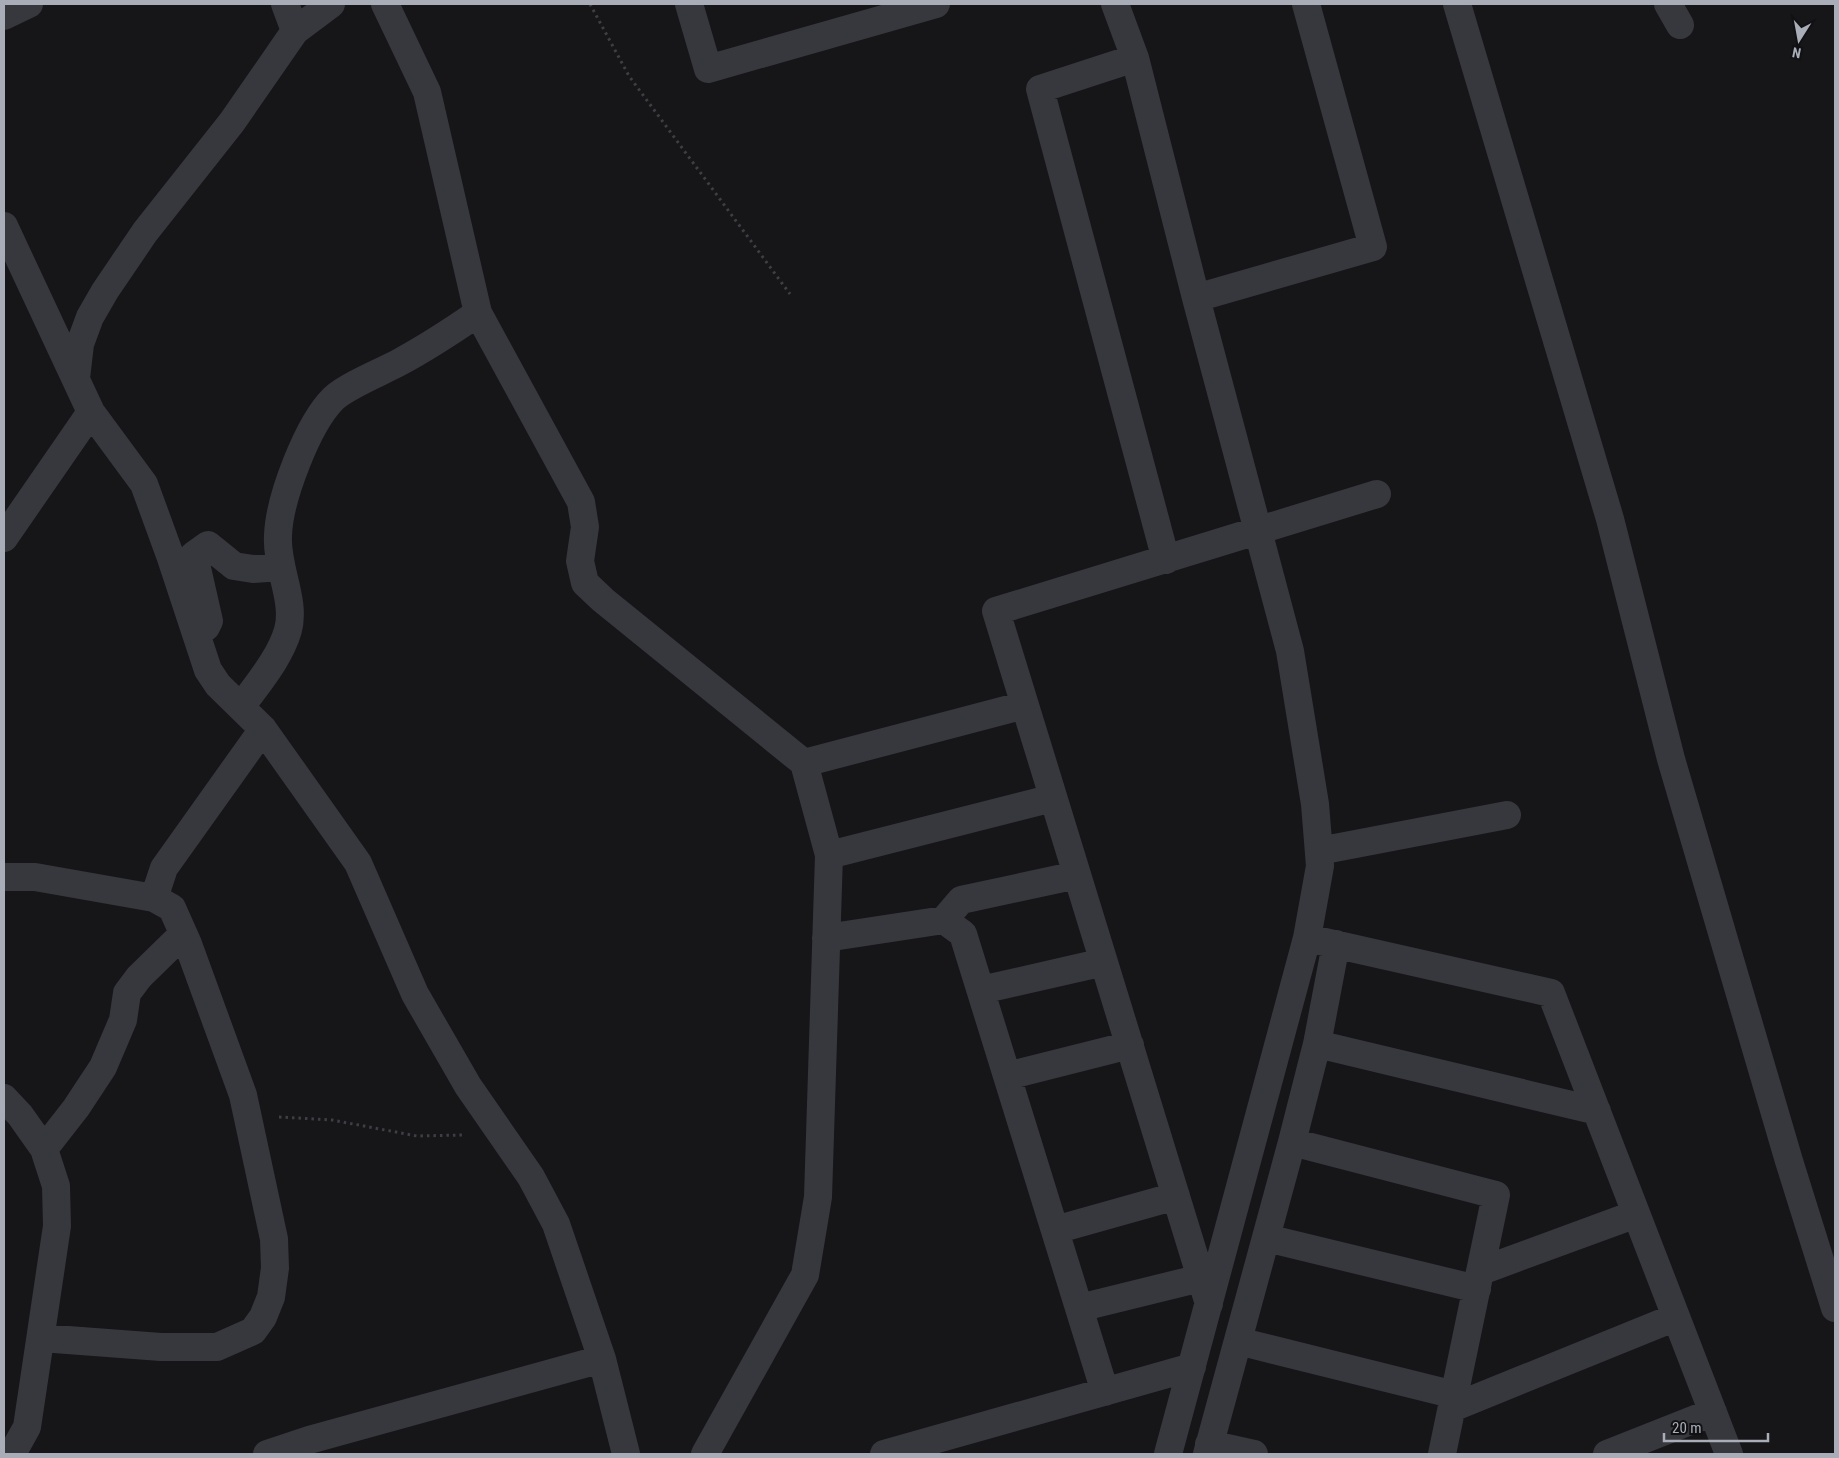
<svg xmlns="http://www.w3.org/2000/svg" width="1839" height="1458" viewBox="0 0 1839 1458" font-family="'Roboto Condensed',sans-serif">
<rect width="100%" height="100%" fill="#161618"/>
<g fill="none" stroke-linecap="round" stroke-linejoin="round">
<path stroke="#3d3f44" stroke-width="3" stroke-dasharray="2.5 4" stroke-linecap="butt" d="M 590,4 L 629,76 L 790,294
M 279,1117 L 332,1120 L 417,1136 L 464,1135"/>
<path stroke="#37383d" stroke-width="28" d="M 285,4 L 295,31
M 385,4 L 427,92 L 478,313 L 581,502 L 585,527 L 580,561 L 585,583 L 603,600 L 804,763 L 829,855 L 818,1197 L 805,1275 L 705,1454
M 689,4 L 708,69 L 936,4
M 1115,4 L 1135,58 L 1196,298 L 1290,651 L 1315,804 L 1320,866 L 1307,938 L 1168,1454
M 1457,4 L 1610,519 L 1671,759 L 1789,1161 L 1835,1308
M 1668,4 L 1680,25
M 4,16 L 29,4
M 1135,58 L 1040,89 L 1166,560
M 4,226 L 91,412 L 144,484 L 171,558 L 208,670 L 218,685 L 263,729 L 358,863 L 415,994 L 468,1086 L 531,1177 L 556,1224 L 602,1359 L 626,1454
M 1196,298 L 1373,247 L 1306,4
M 76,378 L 80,344 L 90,317 L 105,291 L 145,232 L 232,122 L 295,31 L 331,4
M 4,538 L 91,412
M 206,627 L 209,621 L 194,555 L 208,545 L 234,566 L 253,569 L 281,567
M 241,707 C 258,683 280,658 288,630 C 296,600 276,567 278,536 C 279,499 308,423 334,398 C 347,386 381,372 398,363 C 426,348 452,331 478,313
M 804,763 L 1025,705
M 1319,851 L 1507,815
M 829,855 L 1053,798
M 4,877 L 35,877 L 154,898 L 164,868 L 263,729
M 944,920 L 961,900 L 1077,875
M 826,938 L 944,920 L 963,934 L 1105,1392
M 1307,938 L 1551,993 L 1729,1454
M 981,990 L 1104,962
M 1317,1044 L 1597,1111
M 1007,1076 L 1130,1045
M 4,1098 L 20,1115 L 44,1149 L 56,1186 L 57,1226 L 27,1427 L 12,1454
M 1292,1142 L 1317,1044 L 1336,944
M 44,1149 L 76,1108 L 103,1067 L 123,1020 L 127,993 L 139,977 L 183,934
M 1055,1230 L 1176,1196
M 1266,1238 L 1477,1289
M 1481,1271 L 1636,1214
M 1209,1304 L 996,611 L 1377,494
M 1079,1308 L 1201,1278
M 41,1338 L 161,1347 L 217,1347 L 253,1331 L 263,1317 L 271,1297 L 275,1268 L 274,1239 L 243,1095 L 188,944 L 172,908 L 154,898
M 1238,1341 L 1455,1395
M 1452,1408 L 1676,1317
M 1209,1444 L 1254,1454
M 267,1454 L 309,1440 L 602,1359
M 884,1454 L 1192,1367
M 1207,1454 L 1292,1142 L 1496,1195 L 1442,1454
M 1607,1454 L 1713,1412"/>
</g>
<rect width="1839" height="1458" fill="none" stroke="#a8adb8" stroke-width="10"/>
<g transform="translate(1799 40) rotate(191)" stroke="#111113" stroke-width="4" paint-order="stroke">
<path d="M0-4L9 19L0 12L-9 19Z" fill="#a8adb8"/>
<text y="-8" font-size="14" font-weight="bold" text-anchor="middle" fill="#a8adb8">N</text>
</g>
<path d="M1664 1433v8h104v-8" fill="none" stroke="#a8adb8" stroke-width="2.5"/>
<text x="1672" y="1433" font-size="15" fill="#a8adb8" stroke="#111113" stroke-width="4" paint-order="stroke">20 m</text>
</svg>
